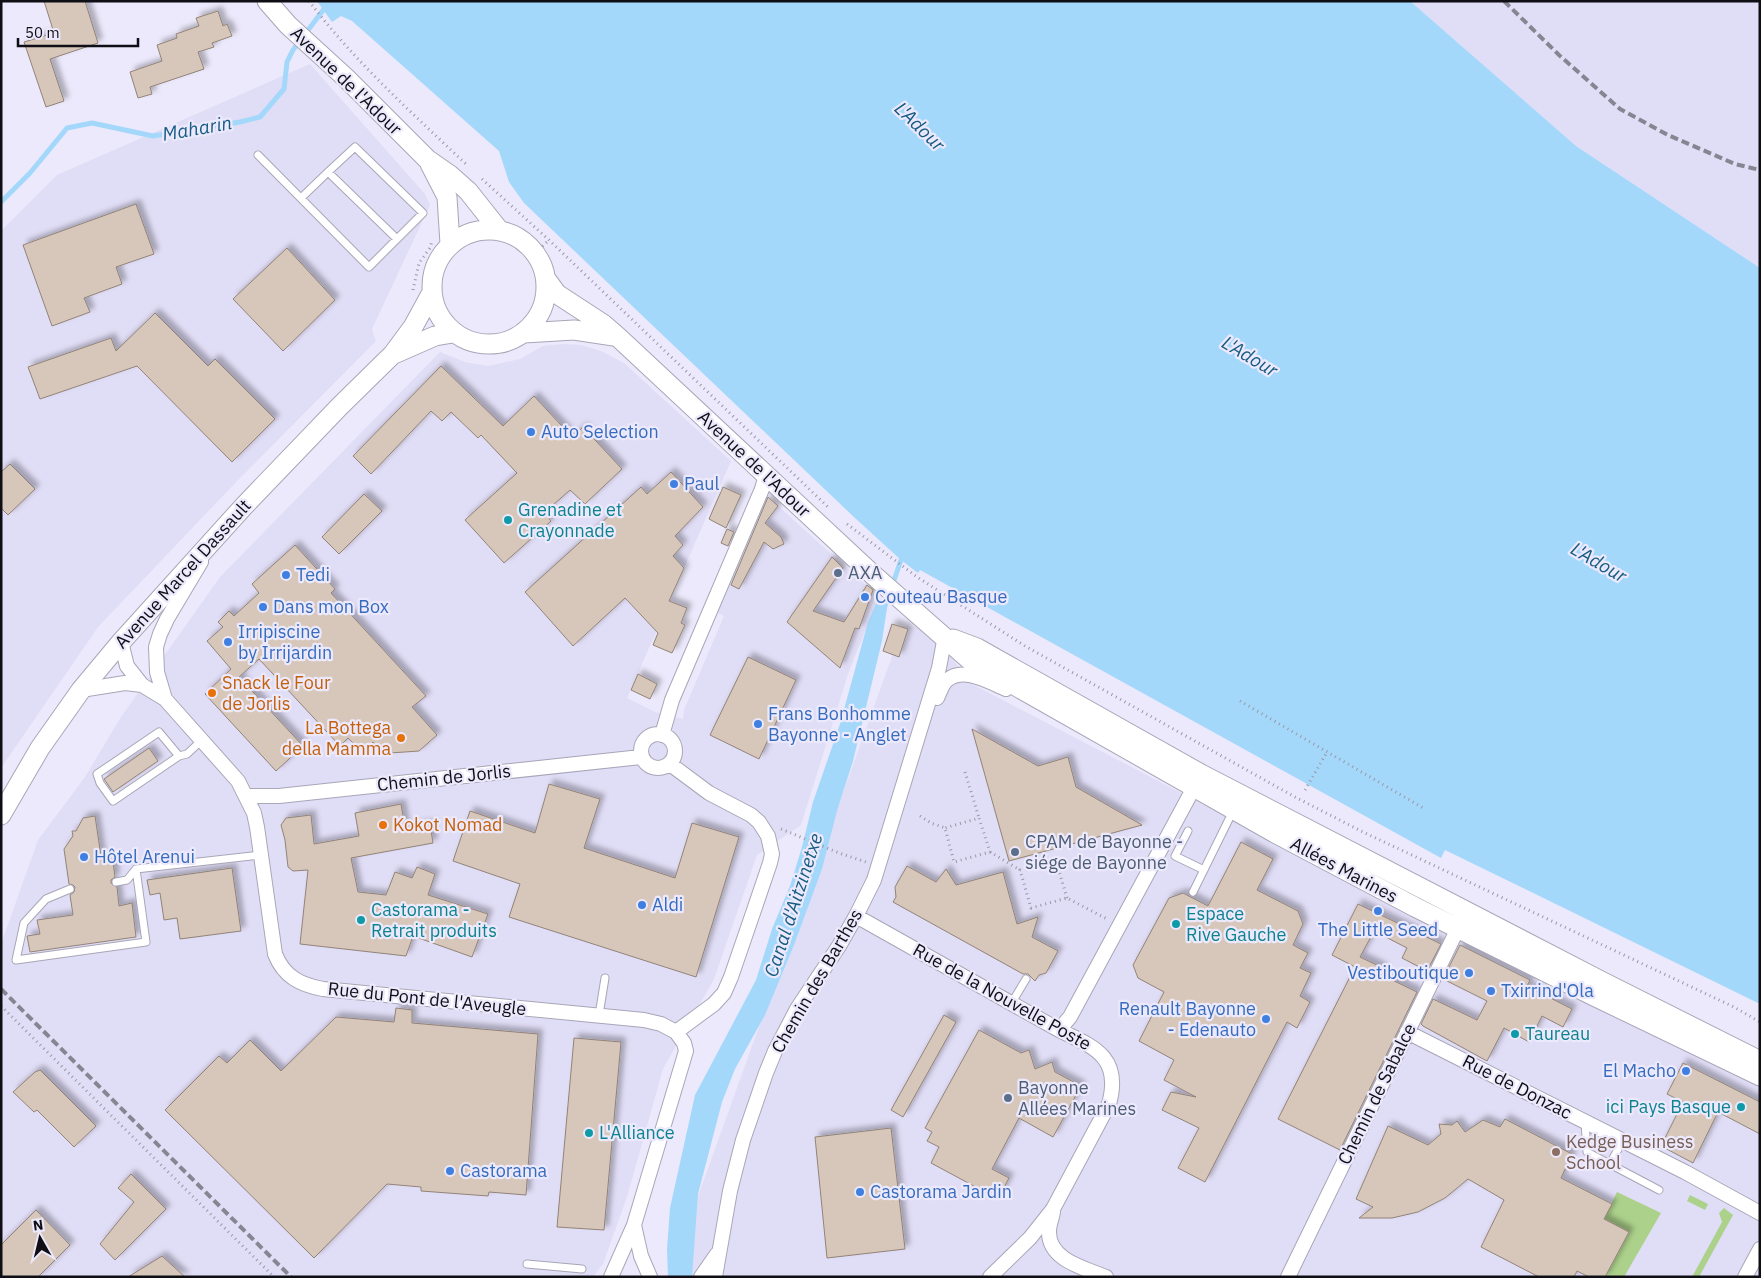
<svg xmlns="http://www.w3.org/2000/svg" width="1761" height="1278" viewBox="0 0 1761 1278" font-family="'IBM Plex Sans',sans-serif">
<defs>
<filter id="shadow"><feDropShadow dx="4.5" dy="-4.5" stdDeviation="2.5" flood-color="#0004"/></filter>
</defs>
<rect width="100%" height="100%" fill="#ece9fc"/>
<path fill="#e0ddf6" d="M 1410,1 L 1760,1 L 1760,268 L 1576,146 Z
M 310,64 L 425,194 L 430,205 L 372,329 L 376,341 L 239,479 L 98,627 L 1,768 L 1,231 L 57,175 Z
M 563,344 L 580,345 L 601,351 L 624,363 L 731,461 L 627,698 L 655,712 L 683,719 L 684,710 L 724,616 L 716,612 L 767,496 L 879,597 L 848,674 L 801,825 L 757,855 L 714,979 L 663,1069 L 627,1197 L 603,1264 L 593,1277 L 1,1277 L 1,944 L 38,840 L 85,777 L 121,717 L 220,577 L 440,352 L 465,362 L 488,366 L 520,359 L 543,346 Z
M 903,626 L 933,628 L 968,682 L 1579,1000 L 1760,1085 L 1760,1277 L 669,1277 Z"/>
<path fill="#acd18b" d="M 1617,1192 L 1661,1213 L 1624,1277 L 1605,1277 L 1629,1232 L 1604,1219 Z
M 1690,1195 L 1708,1204 L 1705,1210 L 1687,1201 Z
M 1724,1208 L 1733,1215 L 1699,1277 L 1692,1277 L 1722,1222 L 1719,1213 Z"/>
<path fill="#a4d8fb" d="M 317,1 L 1410,1 L 1576,146 L 1760,268 L 1760,1004 L 1445,850 L 1441,858 L 920,570 L 918,573 L 901,560 L 855,518 L 524,203 L 509,182 L 499,151 L 352,21 L 341,16 L 332,22 Z
M 879,597 L 887,608 L 882,641 L 853,761 L 837,811 L 822,869 L 794,945 L 765,1015 L 735,1069 L 722,1102 L 698,1194 L 692,1277 L 668,1277 L 667,1249 L 670,1208 L 695,1095 L 756,980 L 772,929 L 790,886 L 802,847 L 813,802 L 840,724 L 868,622 Z"/>
<g fill="none" stroke-linecap="round" stroke-linejoin="round">
<path stroke="#a4d8fb" stroke-width="5" d="M 1,202 L 30,173 L 67,128 L 92,123 L 153,136 L 240,122 L 260,117 L 284,89 L 287,62 L 293,50 L 330,1
M 892,586 L 901,560
M 883,612 L 889,594"/>
</g>
<path fill="#d7c7ba" stroke="#928378" filter="url(#shadow)" d="M 44,1 L 85,1 L 98,43 L 50,59 L 64,101 L 46,107 L 24,42 L 54,33 Z
M 218,11 L 223,26 L 227,24 L 232,36 L 212,43 L 214,47 L 198,52 L 204,69 L 150,87 L 152,94 L 138,98 L 130,72 L 162,61 L 157,45 L 177,38 L 176,34 L 199,26 L 196,18 Z
M 136,204 L 154,254 L 116,267 L 122,284 L 84,298 L 90,312 L 52,326 L 23,245 Z
M 287,248 L 335,300 L 283,351 L 233,299 Z
M 155,313 L 208,366 L 215,359 L 275,419 L 232,462 L 137,366 L 40,399 L 28,367 L 111,338 L 116,351 Z
M 441,366 L 503,426 L 534,396 L 572,437 L 583,427 L 622,469 L 585,504 L 570,490 L 544,513 L 551,521 L 504,563 L 465,520 L 517,473 L 481,435 L 478,438 L 451,412 L 442,421 L 431,411 L 371,474 L 353,456 Z
M 10,464 L 35,489 L 8,515 L 1,508 L 1,472 Z
M 671,472 L 703,507 L 675,536 L 683,545 L 673,556 L 684,568 L 669,601 L 687,608 L 681,623 L 685,625 L 672,653 L 653,645 L 658,633 L 625,598 L 573,646 L 525,592 L 641,487 L 647,494 Z
M 723,487 L 741,495 L 726,528 L 709,519 Z
M 364,494 L 382,511 L 339,554 L 322,537 Z
M 768,497 L 778,506 L 765,523 L 781,537 L 784,544 L 773,549 L 764,542 L 739,589 L 731,585 Z
M 727,529 L 734,532 L 728,546 L 721,543 Z
M 295,545 L 335,589 L 331,593 L 426,696 L 412,707 L 437,735 L 419,751 L 390,753 L 383,746 L 380,749 L 373,742 L 362,752 L 348,738 L 340,746 L 259,659 L 239,677 L 303,746 L 276,771 L 205,694 L 231,669 L 207,641 L 223,627 L 218,622 L 229,611 L 234,616 L 259,593 L 252,584 Z
M 832,557 L 843,568 L 813,611 L 844,622 L 867,585 L 873,590 L 859,629 L 855,628 L 840,668 L 787,622 Z
M 892,624 L 908,629 L 899,657 L 883,651 Z
M 748,657 L 796,680 L 759,759 L 710,735 Z
M 638,674 L 657,684 L 650,699 L 631,690 Z
M 972,729 L 1038,766 L 1068,757 L 1076,787 L 1142,825 L 1009,861 Z
M 149,748 L 158,761 L 113,792 L 104,779 Z
M 549,784 L 600,799 L 584,848 L 675,878 L 692,823 L 739,837 L 696,977 L 509,917 L 520,884 L 453,861 L 470,811 L 535,833 Z
M 401,804 L 405,828 L 430,824 L 433,843 L 351,858 L 358,892 L 386,895 L 395,872 L 412,878 L 417,867 L 435,874 L 428,895 L 488,914 L 472,957 L 413,936 L 406,956 L 300,944 L 308,870 L 293,871 L 288,867 L 285,840 L 281,825 L 286,818 L 311,815 L 314,844 L 359,836 L 355,813 Z
M 95,816 L 102,863 L 113,862 L 115,877 L 111,880 L 111,883 L 117,887 L 119,906 L 132,903 L 136,937 L 30,952 L 27,936 L 40,934 L 37,920 L 73,915 L 70,895 L 74,892 L 75,887 L 73,885 L 69,884 L 64,849 L 73,836 L 72,831 L 76,831 L 83,818 Z
M 1241,842 L 1273,859 L 1257,890 L 1298,911 L 1303,924 L 1293,945 L 1308,953 L 1300,968 L 1311,973 L 1300,996 L 1310,1002 L 1297,1028 L 1287,1022 L 1205,1182 L 1178,1168 L 1199,1128 L 1162,1110 L 1171,1092 L 1196,1097 L 1164,1080 L 1174,1060 L 1139,1041 L 1164,992 L 1138,978 L 1133,965 L 1169,898 L 1183,893 L 1208,906 Z
M 907,866 L 936,882 L 946,869 L 956,885 L 1003,872 L 1017,924 L 1038,917 L 1032,937 L 1058,951 L 1046,973 L 1039,975 L 1035,981 L 1028,974 L 1023,974 L 893,902 L 896,897 L 895,887 Z
M 232,868 L 241,931 L 180,939 L 177,918 L 164,920 L 160,893 L 150,895 L 147,880 Z
M 1358,904 L 1441,944 L 1427,971 L 1402,958 L 1407,948 L 1374,931 L 1360,957 L 1383,968 L 1380,974 L 1417,992 L 1340,1150 L 1278,1119 L 1355,967 L 1332,955 Z
M 1460,945 L 1530,980 L 1527,986 L 1572,1009 L 1563,1027 L 1542,1016 L 1529,1042 L 1504,1028 L 1487,1061 L 1423,1026 L 1421,1024 L 1433,999 L 1477,1020 L 1487,1001 L 1443,979 Z
M 396,1008 L 412,1010 L 412,1023 L 538,1034 L 526,1195 L 489,1192 L 488,1196 L 421,1191 L 421,1187 L 387,1184 L 314,1258 L 165,1110 L 219,1056 L 227,1063 L 250,1040 L 281,1071 L 336,1017 L 394,1022 Z
M 944,1015 L 956,1022 L 903,1117 L 891,1110 Z
M 979,1030 L 1021,1053 L 1029,1050 L 1035,1069 L 1052,1062 L 1055,1072 L 1081,1086 L 1053,1137 L 1019,1118 L 992,1169 L 1009,1178 L 998,1199 L 931,1163 L 939,1147 L 927,1141 L 932,1132 L 925,1128 Z
M 574,1038 L 621,1042 L 604,1230 L 557,1227 Z
M 1683,1063 L 1760,1102 L 1760,1134 L 1718,1112 L 1693,1163 L 1661,1146 L 1683,1102 L 1667,1094 Z
M 40,1070 L 96,1126 L 74,1147 L 37,1110 L 34,1112 L 13,1092 L 35,1072 Z
M 1505,1119 L 1572,1154 L 1561,1178 L 1612,1204 L 1604,1219 L 1629,1232 L 1605,1277 L 1589,1277 L 1577,1271 L 1574,1277 L 1539,1277 L 1481,1247 L 1504,1200 L 1468,1179 L 1445,1198 L 1418,1212 L 1392,1218 L 1359,1218 L 1373,1207 L 1356,1199 L 1388,1126 L 1428,1145 L 1441,1134 L 1439,1124 L 1452,1125 L 1457,1121 L 1465,1132 L 1483,1120 L 1500,1127 Z
M 891,1128 L 905,1249 L 827,1258 L 815,1137 Z
M 131,1174 L 166,1209 L 115,1260 L 100,1244 L 134,1202 L 118,1188 Z
M 36,1210 L 70,1245 L 38,1277 L 1,1277 L 1,1245 Z
M 162,1256 L 185,1277 L 128,1277 Z"/>
<g fill="none" stroke-linecap="round" stroke-linejoin="round">
<g stroke="#a8a6b7" stroke-width="9">
<path id="lane" d="M 258,155 L 369,267 L 397,239 L 328,172 L 301,198
M 328,172 L 355,147 L 423,213 L 397,239
M 179,756 L 159,732 L 97,774 L 100,783 L 113,801 L 179,756 L 187,754 L 202,740
M 1188,831 L 1175,856 L 1204,870
M 116,882 L 127,880 L 136,869 L 261,855
M 70,889 L 46,899 L 24,923 L 16,960 L 146,942 L 136,869
M 1193,892 L 1233,811
M 1011,1004 L 1026,979
M 599,1015 L 605,978
M 1585,1122 L 1587,1152 L 1659,1190
M 1610,1164 L 1623,1140
M 527,1264 L 582,1269"/>
</g>
<g stroke="#a8a6b7" stroke-width="16">
<path id="street" d="M 121,642 L 127,666 L 142,685
M 81,690 L 125,683 L 142,685 L 165,699 L 238,781 L 254,813 L 257,827 L 275,954 C 284,977 301,985 323,989 L 644,1020 L 661,1024 L 676,1032 L 684,1043 L 686,1051 L 634,1225 L 611,1277
M 937,698 C 940,692 942,684 947,680 C 964,666 989,682 1006,689
M 165,699 L 157,672 L 156,647 L 160,634 L 167,619 L 201,562
M641 751a17 17 0 1 1 34 0a17 17 0 1 1-34 0Z
M 662,735 L 672,700 L 762,489 L 766,475
M 670,764 L 709,793 L 751,815 L 759,822 L 768,836 L 772,854 L 770,863 L 753,913 L 731,977 L 724,993 L 714,1004 L 676,1032
M 247,796 L 279,796 L 641,757
M 856,916 L 1059,1030 C 1094,1047 1122,1057 1109,1104 L 1053,1209 L 1030,1238 L 990,1277
M 1059,1030 L 1070,1017 L 1198,780
M 1407,1032 L 1685,1172 L 1760,1213
M 1053,1212 C 1052,1218 1049,1225 1049,1231 C 1048,1260 1084,1268 1106,1277
M 634,1225 L 641,1256 L 650,1277
M 701,1277 L 717,1254
M 715,1277 L 730,1191 L 743,1140 L 766,1073 L 775,1051 L 797,1009 L 839,946 L 856,916 L 874,880 L 939,668 L 945,636
M 1288,1277 L 1462,920
M 1745,1277 L 1760,1249"/>
</g>
<g stroke="#a8a6b7" stroke-width="21">
<path id="secondary" d="M 267,1 L 288,25 L 346,78 L 427,159 L 450,175 L 468,191 L 499,230
M 430,164 L 447,197 L 450,244
M432 287a57 57 0 1 1 114 0a57 57 0 1 1-114 0Z
M 546,279 L 557,294 L 603,324 L 618,337 L 871,573 L 970,660 L 1275,833 L 1415,907 L 1594,996 L 1760,1076
M 524,333 L 574,330 L 614,336
M 394,354 L 435,336 L 453,333
M 953,639 L 977,648 L 1201,774 L 1601,981 L 1760,1061
M 1,815 L 40,748 L 81,690 L 121,642 L 244,506 L 340,406 L 393,354 L 413,327 L 431,294"/>
</g>
<path stroke="#9a98a6" stroke-width="3" stroke-dasharray="1 4" stroke-linecap="butt" d="M 309,1 C 355,62 412,113 468,166
M 482,179 L 549,240 L 829,508
M 535,253 L 549,240
M 413,290 L 419,263 L 430,248 L 432,241
M 847,524 L 917,577 L 1025,646 L 1295,797 L 1363,832 L 1734,1007 L 1760,1022
M 1240,701 L 1425,809
M 965,772 L 979,818
M 1305,790 L 1327,752
M 920,816 L 931,823 L 945,828 L 954,862 L 990,852 L 979,818 L 945,828
M 781,829 L 839,853 L 866,862
M 990,852 L 1020,870
M 1067,898 L 1056,861 L 1020,870 L 1031,908 L 1067,898 L 1107,919
M 1,1006 L 274,1277"/>
<use href="#lane" stroke="#fff" stroke-width="7"/>
<use href="#street" stroke="#fff" stroke-width="14"/>
<use href="#secondary" stroke="#fff" stroke-width="19"/>
<path stroke="#878592" stroke-width="4" stroke-dasharray="8 4" stroke-linecap="butt" d="M 1504,1 L 1559,55 L 1620,109 L 1668,135 L 1735,164 L 1760,170
M 1,989 L 291,1277"/>
</g>
<g fill="#3f7fe0" stroke="#ece9fc" stroke-width="2">
<circle cx="531" cy="432" r="5"/>
<circle cx="674" cy="484" r="5"/>
<circle cx="286" cy="575" r="5"/>
<circle cx="865" cy="597" r="5"/>
<circle cx="263" cy="607" r="5"/>
<circle cx="228" cy="642" r="5"/>
<circle cx="758" cy="724" r="5"/>
<circle cx="84" cy="857" r="5"/>
<circle cx="642" cy="905" r="5"/>
<circle cx="1378" cy="911" r="5"/>
<circle cx="1469" cy="973" r="5"/>
<circle cx="1491" cy="991" r="5"/>
<circle cx="1266" cy="1019" r="5"/>
<circle cx="1686" cy="1071" r="5"/>
<circle cx="450" cy="1171" r="5"/>
<circle cx="860" cy="1192" r="5"/>
</g>
<g fill="#0f9aa8" stroke="#ece9fc" stroke-width="2">
<circle cx="508" cy="520" r="5"/>
<circle cx="361" cy="920" r="5"/>
<circle cx="1176" cy="924" r="5"/>
<circle cx="1515" cy="1034" r="5"/>
<circle cx="1741" cy="1107" r="5"/>
<circle cx="589" cy="1133" r="5"/>
</g>
<g fill="#5c6f8a" stroke="#ece9fc" stroke-width="2">
<circle cx="838" cy="573" r="5"/>
<circle cx="1015" cy="852" r="5"/>
<circle cx="1008" cy="1098" r="5"/>
</g>
<g fill="#e8710a" stroke="#ece9fc" stroke-width="2">
<circle cx="212" cy="693" r="5"/>
<circle cx="401" cy="738" r="5"/>
<circle cx="383" cy="825" r="5"/>
</g>
<circle fill="#8d6e63" stroke="#ece9fc" stroke-width="2" cx="1556" cy="1152" r="5"/>
<g text-anchor="middle" stroke-width="4.5" stroke-linejoin="round" paint-order="stroke">
<g font-size="18" fill="#0f0e14" stroke="#ece9fc">
<text transform="translate(346 81) rotate(44)" y="6">Avenue de l'Adour</text>
<text transform="translate(754 464) rotate(43)" y="6">Avenue de l'Adour</text>
<text transform="translate(183 574) rotate(-48)" y="6">Avenue Marcel Dassault</text>
<text transform="translate(444 778) rotate(-6)" y="6">Chemin de Jorlis</text>
<text transform="translate(1344 870) rotate(28)" y="6">Allées Marines</text>
<text transform="translate(817 981) rotate(-60)" y="6">Chemin des Barthes</text>
<text transform="translate(1002 997) rotate(29)" y="6">Rue de la Nouvelle Poste</text>
<text transform="translate(427 999) rotate(6)" y="6">Rue du Pont de l'Aveugle</text>
<text transform="translate(1517 1087) rotate(27)" y="6">Rue de Donzac</text>
<text transform="translate(1377 1094) rotate(-64)" y="6">Chemin de Sabalce</text>
</g>
<g font-size="18" fill="#366cbe" stroke="#ece9fc" text-anchor="start">
<text x="541" y="438">Auto Selection</text>
<text x="684" y="490">Paul</text>
<text x="296" y="581">Tedi</text>
<text x="875" y="603">Couteau Basque</text>
<text x="273" y="613">Dans mon Box</text>
<text x="238" y="638">Irripiscine<tspan x="238" dy="21">by Irrijardin</tspan></text>
<text x="768" y="720">Frans Bonhomme<tspan x="768" dy="21">Bayonne - Anglet</tspan></text>
<text x="94" y="863">Hôtel Arenui</text>
<text x="652" y="911">Aldi</text>
<text x="1378" y="936" text-anchor="middle">The Little Seed</text>
<text x="1459" y="979" text-anchor="end">Vestiboutique</text>
<text x="1501" y="997">Txirrind'Ola</text>
<text x="1256" y="1015" text-anchor="end">Renault Bayonne<tspan x="1256" dy="21">- Edenauto</tspan></text>
<text x="1676" y="1077" text-anchor="end">El Macho</text>
<text x="460" y="1177">Castorama</text>
<text x="870" y="1198">Castorama Jardin</text>
</g>
<g font-size="18" fill="#0d838f" stroke="#ece9fc" text-anchor="start">
<text x="518" y="516">Grenadine et<tspan x="518" dy="21">Crayonnade</tspan></text>
<text x="371" y="916">Castorama -<tspan x="371" dy="21">Retrait produits</tspan></text>
<text x="1186" y="920">Espace<tspan x="1186" dy="21">Rive Gauche</tspan></text>
<text x="1525" y="1040">Taureau</text>
<text x="1731" y="1113" text-anchor="end">ici Pays Basque</text>
<text x="599" y="1139">L'Alliance</text>
</g>
<g font-size="18" fill="#4e5e75" stroke="#ece9fc" text-anchor="start">
<text x="848" y="579">AXA</text>
<text x="1025" y="848">CPAM de Bayonne -<tspan x="1025" dy="21">siége de Bayonne</tspan></text>
<text x="1018" y="1094">Bayonne<tspan x="1018" dy="21">Allées Marines</tspan></text>
</g>
<g font-size="18" fill="#c56008" stroke="#ece9fc" text-anchor="start">
<text x="222" y="689">Snack le Four<tspan x="222" dy="21">de Jorlis</tspan></text>
<text x="391" y="734" text-anchor="end">La Bottega<tspan x="391" dy="21">della Mamma</tspan></text>
<text x="393" y="831">Kokot Nomad</text>
</g>
<g font-size="18" fill="#785e54" stroke="#ece9fc" text-anchor="start">
<text x="1566" y="1148">Kedge Business<tspan x="1566" dy="21">School</tspan></text>
</g>
<g font-size="19" font-style="italic" fill="#175c82" stroke="#ece9fc">
<text transform="translate(920 126) rotate(44)" y="7">L'Adour</text>
<text transform="translate(197 128) rotate(-10)" y="7">Maharin</text>
<text transform="translate(1250 356) rotate(31)" y="7">L'Adour</text>
<text transform="translate(1599 562) rotate(30)" y="7">L'Adour</text>
<text transform="translate(793 905) rotate(-72)" y="7">Canal d'Aitzinetxe</text>
</g>
</g>
<rect width="1761" height="1278" fill="none" stroke="#0f0e14" stroke-width="5"/>
<g transform="translate(40 1238) rotate(352)" stroke="#ece9fc" stroke-width="4" paint-order="stroke">
<path d="M0-4L9 19L0 12L-9 19Z" fill="#0f0e14"/>
<text y="-8" font-size="14" font-weight="bold" text-anchor="middle" fill="#0f0e14">N</text>
</g>
<path d="M18 38v8h120v-8" fill="none" stroke="#0f0e14" stroke-width="2.5"/>
<text x="25" y="38" font-size="15" fill="#0f0e14" stroke="#ece9fc" stroke-width="4" paint-order="stroke">50 m</text>
</svg>
